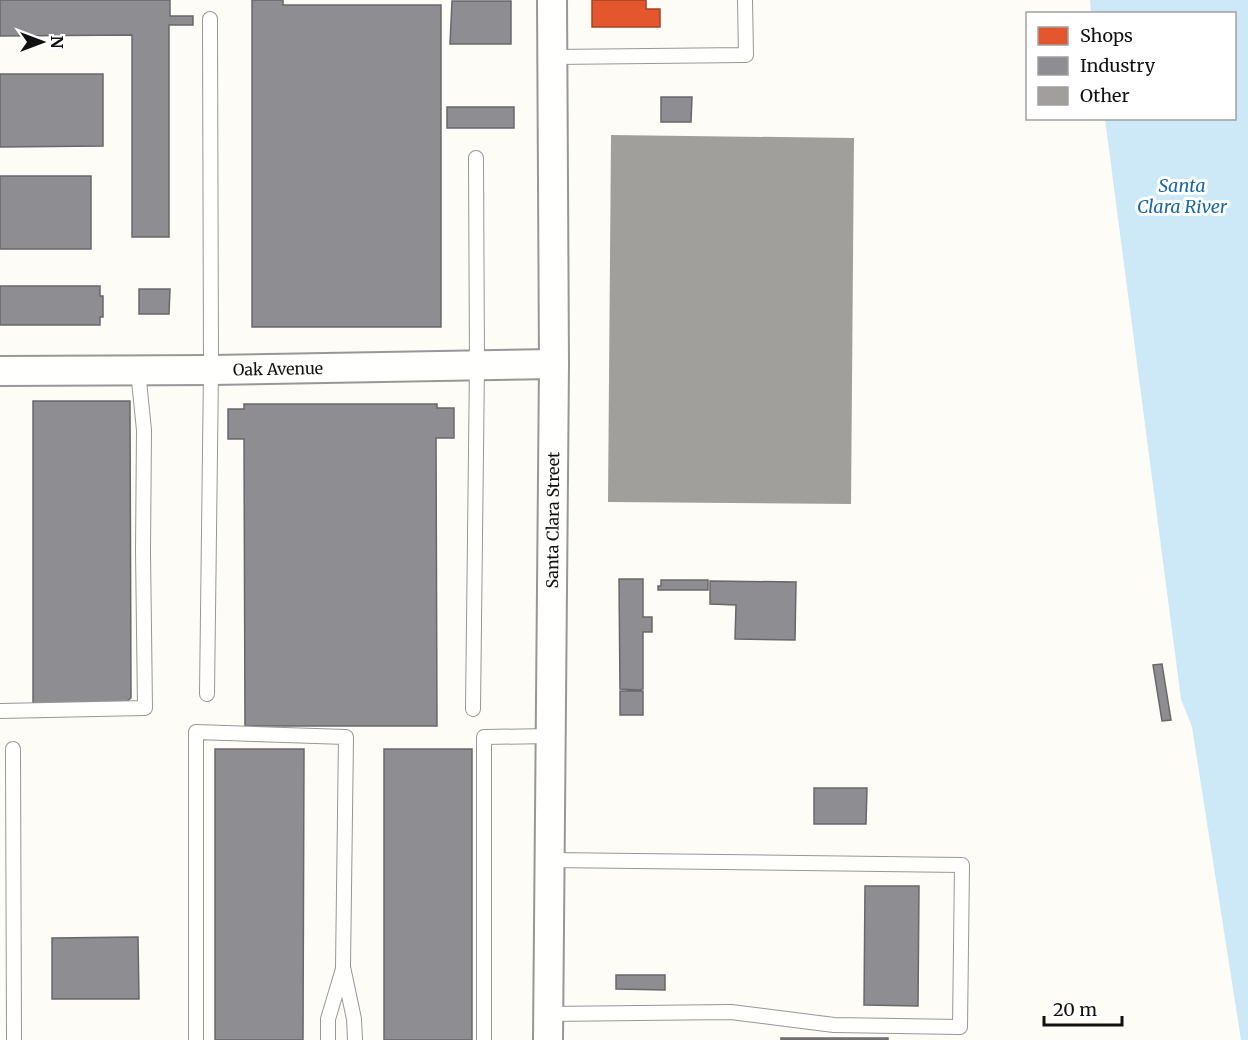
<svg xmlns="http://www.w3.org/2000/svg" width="1248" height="1040" viewBox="0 0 1248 1040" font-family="Merriweather,serif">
<rect width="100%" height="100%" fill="#fdfcf7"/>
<path fill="#cde8f7" d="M 1090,0 L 1248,0 L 1248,1040 L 1241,1040 L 1192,727 L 1181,699 L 1105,119 L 1234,118 L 1234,14 L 1091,13 Z"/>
<path fill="#e4572e" stroke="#a54225" stroke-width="1.5" d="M 592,0 L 646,0 L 646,9 L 660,9 L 660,27 L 592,27 Z"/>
<path fill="#8d8d92" stroke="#68686b" stroke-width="1.5" d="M 0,0 L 170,0 L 170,16 L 193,16 L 193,25 L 169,25 L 169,237 L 132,237 L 132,35 L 0,36 Z
M 252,0 L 283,0 L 283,5 L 441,5 L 441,327 L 252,327 Z
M 452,1 L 511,1 L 511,44 L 450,44 Z
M 0,74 L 103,74 L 103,146 L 0,147 Z
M 661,97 L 692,97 L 691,122 L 661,122 Z
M 447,107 L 514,107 L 514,128 L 447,128 Z
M 0,176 L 91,176 L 91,249 L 0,249 Z
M 0,286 L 100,286 L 100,296 L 103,296 L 103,317 L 100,317 L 100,325 L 0,325 Z
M 139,289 L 170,289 L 169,314 L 139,314 Z
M 33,401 L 130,401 L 131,698 L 121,706 L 33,706 Z
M 244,404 L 437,404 L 437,408 L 454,408 L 454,438 L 436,438 L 437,726 L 245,726 L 244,439 L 228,439 L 228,409 L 244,409 Z
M 619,579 L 643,579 L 643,617 L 652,617 L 652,632 L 643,632 L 643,689 L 639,690 L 620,689 Z
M 661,580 L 708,580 L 708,590 L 658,590 L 658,586 L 661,586 Z
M 710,581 L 796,582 L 795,640 L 735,639 L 736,605 L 710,604 Z
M 1162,664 L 1171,720 L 1162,721 L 1153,665 Z
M 620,691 L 643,691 L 643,715 L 620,715 Z
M 215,749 L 304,749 L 303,1040 L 215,1040 Z
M 384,749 L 472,749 L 472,1040 L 384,1040 Z
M 814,788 L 867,788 L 866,824 L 814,824 Z
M 865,886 L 919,886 L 918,1006 L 864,1005 Z
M 138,937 L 139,999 L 52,999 L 52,938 Z
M 616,975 L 665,975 L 665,990 L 616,989 Z
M 781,1038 L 888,1038 L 888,1040 L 781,1040 Z"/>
<path fill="#a19f9c" d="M 611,135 L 854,138 L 851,504 L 608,502 Z"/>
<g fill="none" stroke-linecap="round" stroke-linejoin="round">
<g stroke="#979795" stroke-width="16">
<path id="lane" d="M 553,57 L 746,55 L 745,0
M 207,694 L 211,370 L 210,19
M 473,709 L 477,365 L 476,158
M 0,711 L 145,708 L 143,551 L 144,430 L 138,371
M 13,749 L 14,1040
M 548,1014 L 731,1012 L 834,1025 L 960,1027 L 962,865 L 550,860
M 196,1040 L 196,732 L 346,737 L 343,967 L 354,1019 L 355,1040
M 328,1040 L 328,1019 L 343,969
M 484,1040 L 484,737 L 551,736"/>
</g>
<g stroke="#979795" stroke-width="32">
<g id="street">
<path id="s1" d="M 0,371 L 211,370 L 554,364"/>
<path id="s2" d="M 548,1040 L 554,364 L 552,0"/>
</g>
</g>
<use href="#lane" stroke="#fffffe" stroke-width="14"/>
<use href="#street" stroke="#fffffe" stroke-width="28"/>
</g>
<g text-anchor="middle" stroke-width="6" stroke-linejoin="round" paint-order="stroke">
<g font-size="16" fill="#111" stroke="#fff">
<text dy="6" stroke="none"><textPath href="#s1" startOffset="278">Oak Avenue</textPath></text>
<text dy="6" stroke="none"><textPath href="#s2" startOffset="520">Santa Clara Street</textPath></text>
</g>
<g font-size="18" font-style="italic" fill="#1768a6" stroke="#fff">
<text x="1182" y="192">Santa<tspan x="1182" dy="21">Clara River</tspan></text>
</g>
</g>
<rect x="1026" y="12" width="210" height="108" fill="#ffffff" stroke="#a0a0a0" stroke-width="1.5"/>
<rect x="1038" y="27" width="30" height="18" fill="#e4572e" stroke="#a0a0a0" stroke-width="1.5"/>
<text x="1080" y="42" font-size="18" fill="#111111">Shops</text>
<rect x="1038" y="57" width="30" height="18" fill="#8d8d92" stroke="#a0a0a0" stroke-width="1.5"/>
<text x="1080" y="72" font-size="18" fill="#111111">Industry</text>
<rect x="1038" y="87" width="30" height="18" fill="#a19f9c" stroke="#a0a0a0" stroke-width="1.5"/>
<text x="1080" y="102" font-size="18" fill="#111111">Other</text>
<g transform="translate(42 42) rotate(90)" stroke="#ffffff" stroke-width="4.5" paint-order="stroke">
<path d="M0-4.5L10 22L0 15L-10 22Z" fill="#111111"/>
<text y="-9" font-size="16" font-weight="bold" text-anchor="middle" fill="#111111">N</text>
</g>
<path d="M1044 1016v9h78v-9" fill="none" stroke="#111111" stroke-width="3"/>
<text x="1053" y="1016" font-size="18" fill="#111111" stroke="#ffffff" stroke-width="4.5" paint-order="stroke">20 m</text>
</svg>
